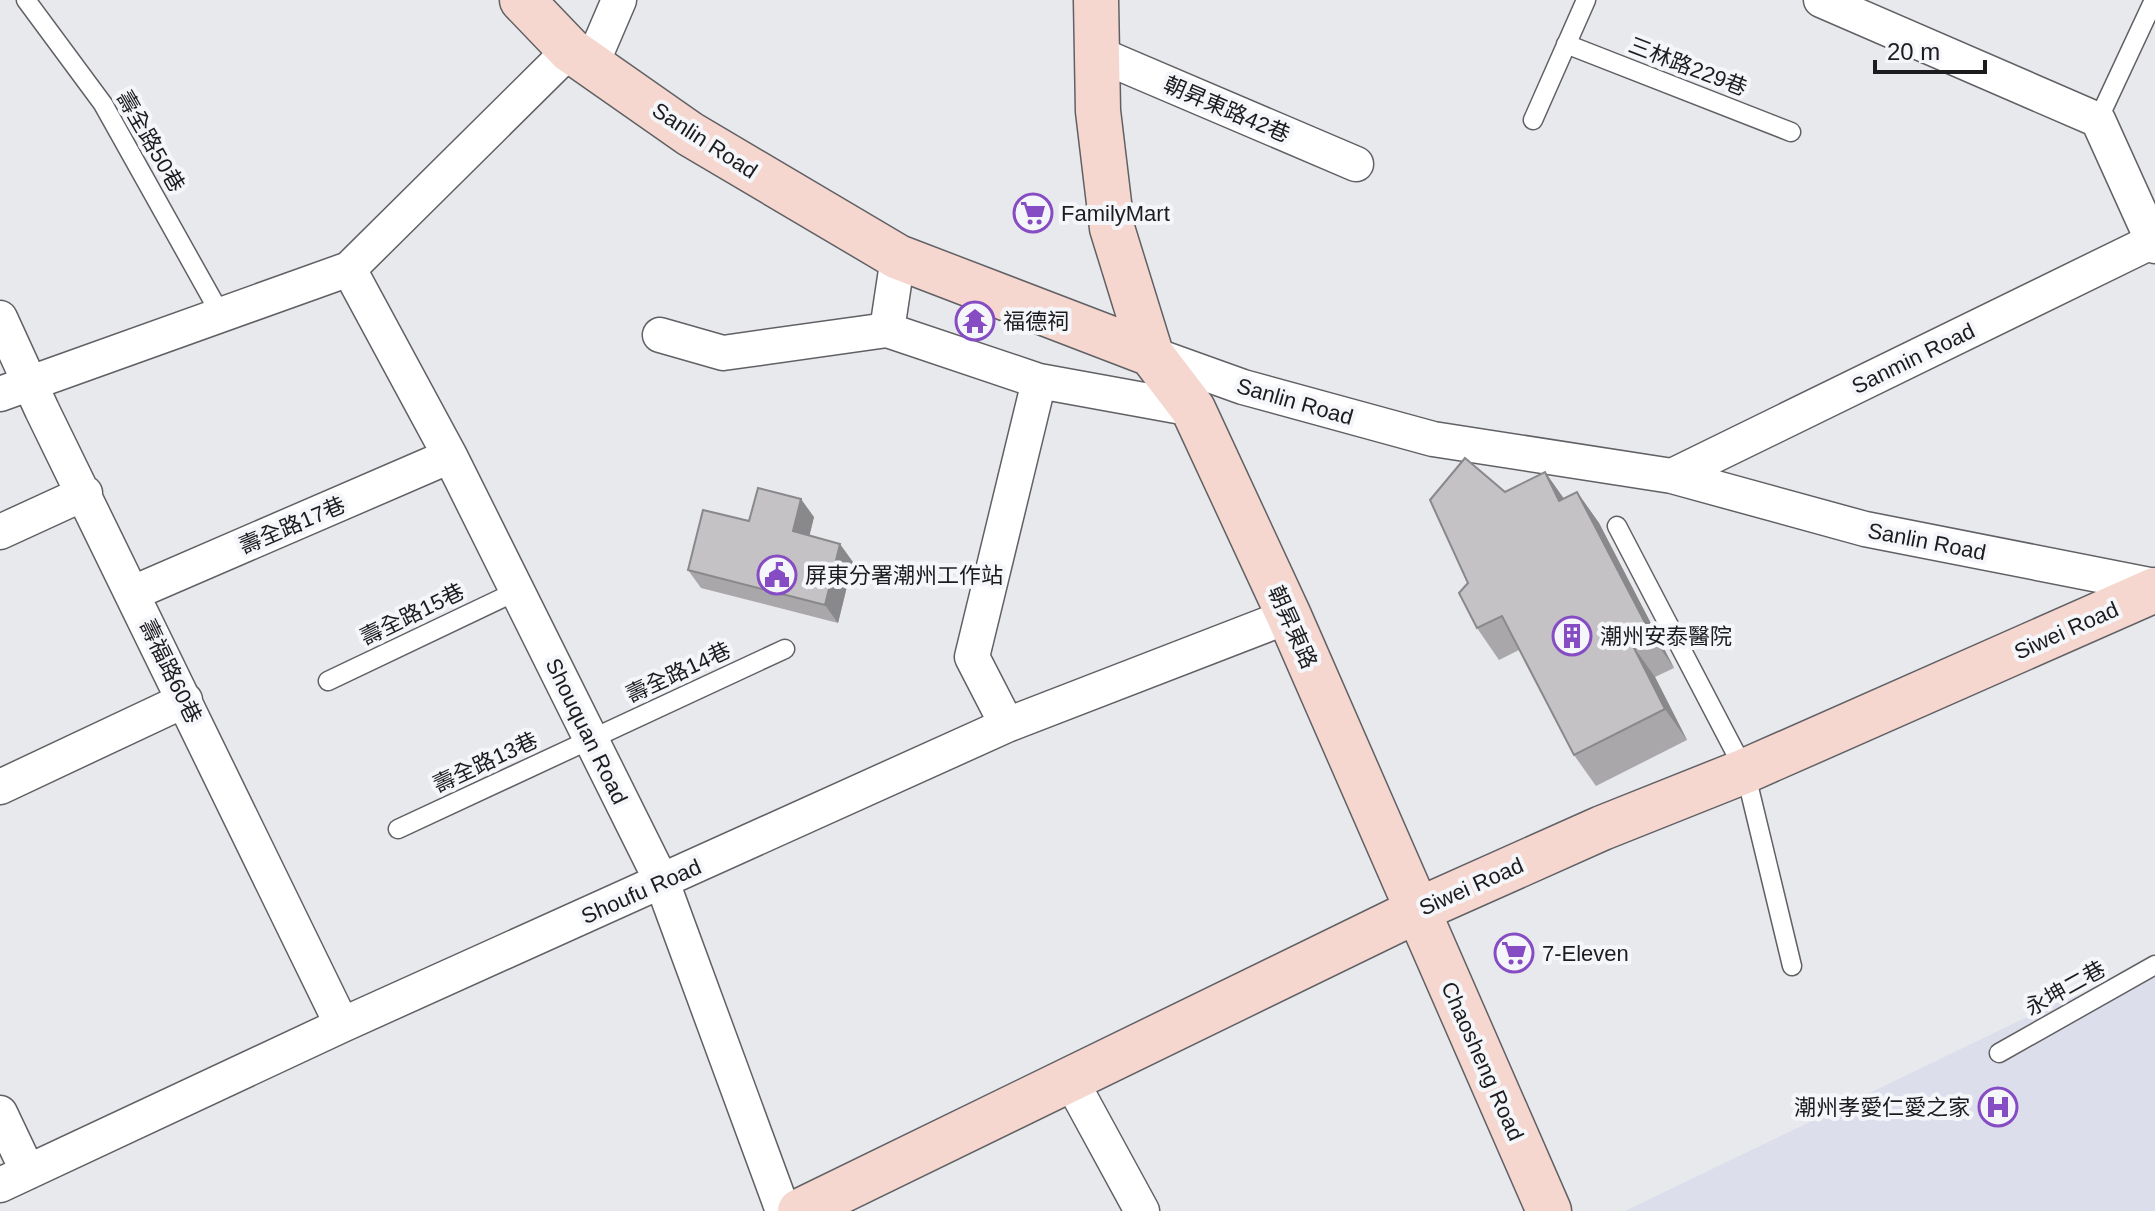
<svg xmlns="http://www.w3.org/2000/svg" width="2155" height="1211" viewBox="0 0 2155 1211" font-family="Helvetica,'Noto Sans TC',sans-serif">
<rect width="100%" height="100%" fill="#e8e9ed"/>
<path fill="#dcdfeb" d="M 2155,971 L 2155,1211 L 1625,1211 L 2058,1002 Z"/>
<g fill="none" stroke-linecap="round" stroke-linejoin="round">
<g stroke="#616165" stroke-width="21">
<path id="lane" d="M 26,0 L 103,104 L 221,315
M 1566,44 L 1791,132
M 1533,120 L 1586,0
M 2098,120 L 2154,0
M 1617,526 L 1745,771 L 1792,966
M 328,681 L 517,591
M 398,829 L 785,649
M 1999,1053 L 2155,965"/>
</g>
<g stroke="#616165" stroke-width="37">
<path id="street" d="M 1821,0 L 2098,120 L 2155,246
M 1098,54 L 1356,164
M 592,63 L 619,0
M 349,269 L 450,456 L 662,882 L 783,1211
M 0,318 L 42,410 L 342,1025
M 887,330 L 898,257
M 660,335 L 723,353 L 887,330 L 1039,381 L 1193,409
M 1151,354 L 1243,387 L 1433,439 L 1672,476 L 1865,529 L 2155,586
M 0,394 L 349,269 L 570,50
M 1672,476 L 2155,240
M 0,532 L 85,493
M 133,593 L 450,456
M 1007,725 L 972,657 L 1039,381
M 0,787 L 185,700
M 1070,1079 L 1142,1211
M 0,1113 L 28,1172
M 0,1185 L 342,1025 L 1007,725 L 1289,616"/>
</g>
<g stroke="#616165" stroke-width="47">
<path id="secondary" d="M 522,0 L 570,50 L 690,134 L 898,257 L 1151,354
M 1096,0 L 1098,111 L 1112,228 L 1151,354 L 1193,409 L 1289,616 L 1549,1211
M 800,1211 L 1416,911 L 1602,828 L 1745,771 L 2155,590"/>
</g>
<use href="#lane" stroke="#fff" stroke-width="18"/>
<use href="#street" stroke="#fff" stroke-width="34"/>
<use href="#secondary" stroke="#f6d7cf" stroke-width="44"/>
</g>
<path fill="#a9a7a9" d="M 1545,472 L 1564,499 L 1577,492 L 1599,523 L 1674,668 L 1655,677 L 1687,740 L 1596,786 L 1574,755 L 1519,650 L 1499,660 L 1477,628 L 1468,583 L 1505,492 Z
M 814,517 L 809,536 L 853,562 L 838,623 L 701,588 L 688,570 Z"/>
<path fill="#89888a" d="M 1545,472 L 1567,503 L 1559,501 Z
M 1577,492 L 1599,523 L 1674,668 L 1652,636 Z
M 801,499 L 814,517 L 806,550 L 793,531 Z
M 840,544 L 853,562 L 838,623 L 825,605 Z
M 1633,646 L 1655,677 L 1687,740 L 1665,709 Z"/>
<path fill="#c4c2c5" stroke="#89888a" stroke-width="2" d="M 1465,458 L 1505,492 L 1545,472 L 1559,501 L 1577,492 L 1652,636 L 1633,646 L 1665,709 L 1574,755 L 1502,616 L 1477,628 L 1459,593 L 1468,583 L 1430,500 Z
M 758,488 L 801,499 L 793,531 L 840,544 L 825,605 L 688,570 L 703,510 L 749,521 Z"/>
<defs>
<g id="supermarket-ring" transform="scale(2)"><circle r="9.5" fill="#f5f6fa" stroke="#864cc3" stroke-width="1.5"/><path d="M-6-5.5h2.5l.6 2H6L4.5 2H-2.5L-4.4-4H-6ZM-1.5 3.2a1.3 1.3 0 1 0 .1 0ZM3 3.2a1.3 1.3 0 1 0 .1 0Z" fill="#864cc3"/></g>
<g id="temple-ring" transform="scale(2)"><circle r="9.5" fill="#f5f6fa" stroke="#864cc3" stroke-width="1.5"/><path d="M0-6L5-2H3V0L6.5 2.5H4V6H1.5V3h-3V6H-4V2.5H-6.5L-3 0V-2H-5Z" fill="#864cc3"/></g>
<g id="civic-ring" transform="scale(2)"><circle r="9.5" fill="#f5f6fa" stroke="#864cc3" stroke-width="1.5"/><path d="M-.6-6.5H3V-4.5H.6V-3L4-1V1h2V6H-6V1h2V-1L-.6-3ZM-1.2 2.5V6h2.4V2.5Z" fill="#864cc3"/></g>
<g id="building-ring" transform="scale(2)"><circle r="9.5" fill="#f5f6fa" stroke="#864cc3" stroke-width="1.5"/><path d="M-4-6H4V6H1V3H-1V6H-4ZM-2.5-4.3h1.7v1.8h-1.7ZM.8-4.3h1.7v1.8H.8ZM-2.5-1h1.7V.8h-1.7ZM.8-1h1.7V.8H.8Z" fill="#864cc3"/></g>
<g id="hospital-ring" transform="scale(2)"><circle r="9.5" fill="#f5f6fa" stroke="#864cc3" stroke-width="1.5"/><path d="M-5-5h3v3.5h4V-5h3V5h-3V1.5h-4V5h-3Z" fill="#864cc3"/></g>
</defs>
<g fill-rule="evenodd">
<use href="#supermarket-ring" x="1033" y="213"/>
<use href="#temple-ring" x="975" y="321"/>
<use href="#civic-ring" x="777" y="575"/>
<use href="#building-ring" x="1572" y="636"/>
<use href="#supermarket-ring" x="1514" y="953"/>
<use href="#hospital-ring" x="1998" y="1107"/>
</g>
<g text-anchor="middle" stroke-width="8" stroke-linejoin="round" paint-order="stroke">
<g font-size="22" fill="#1c1c1e" stroke="#f5f6fa">
<text transform="translate(1688 66) rotate(21)" y="8">三林路229巷</text>
<text transform="translate(1227 109) rotate(23)" y="8">朝昇東路42巷</text>
<text transform="translate(705 140) rotate(33)" y="8">Sanlin Road</text>
<text transform="translate(151 141) rotate(60)" y="8">壽全路50巷</text>
<text transform="translate(1913 358) rotate(-26)" y="8">Sanmin Road</text>
<text transform="translate(1295 401) rotate(16)" y="8">Sanlin Road</text>
<text transform="translate(292 525) rotate(-23)" y="8">壽全路17巷</text>
<text transform="translate(1927 541) rotate(11)" y="8">Sanlin Road</text>
<text transform="translate(412 614) rotate(-26)" y="8">壽全路15巷</text>
<text transform="translate(1293 627) rotate(66)" y="8">朝昇東路</text>
<text transform="translate(2066 630) rotate(-24)" y="8">Siwei Road</text>
<text transform="translate(171 671) rotate(64)" y="8">壽福路60巷</text>
<text transform="translate(678 672) rotate(-25)" y="8">壽全路14巷</text>
<text transform="translate(587 731) rotate(64)" y="8">Shouquan Road</text>
<text transform="translate(485 762) rotate(-25)" y="8">壽全路13巷</text>
<text transform="translate(1471 886) rotate(-24)" y="8">Siwei Road</text>
<text transform="translate(641 891) rotate(-24)" y="8">Shoufu Road</text>
<text transform="translate(2065 988) rotate(-29)" y="8">永坤二巷</text>
<text transform="translate(1483 1061) rotate(66)" y="8">Chaosheng Road</text>
</g>
<g font-size="22" fill="#1c1c1e" stroke="#f5f6fa" text-anchor="start">
<text x="1061" y="221">FamilyMart</text>
<text x="1003" y="329">福德祠</text>
<text x="805" y="583">屏東分署潮州工作站</text>
<text x="1600" y="644">潮州安泰醫院</text>
<text x="1542" y="961">7-Eleven</text>
<text x="1970" y="1115" text-anchor="end">潮州孝愛仁愛之家</text>
</g>
</g>
<path d="M1875 60v12h110v-12" fill="none" stroke="#1c1c1e" stroke-width="4"/>
<text x="1887" y="60" font-size="24" fill="#1c1c1e" stroke="#f5f6fa" stroke-width="6" paint-order="stroke">20 m</text>
</svg>
